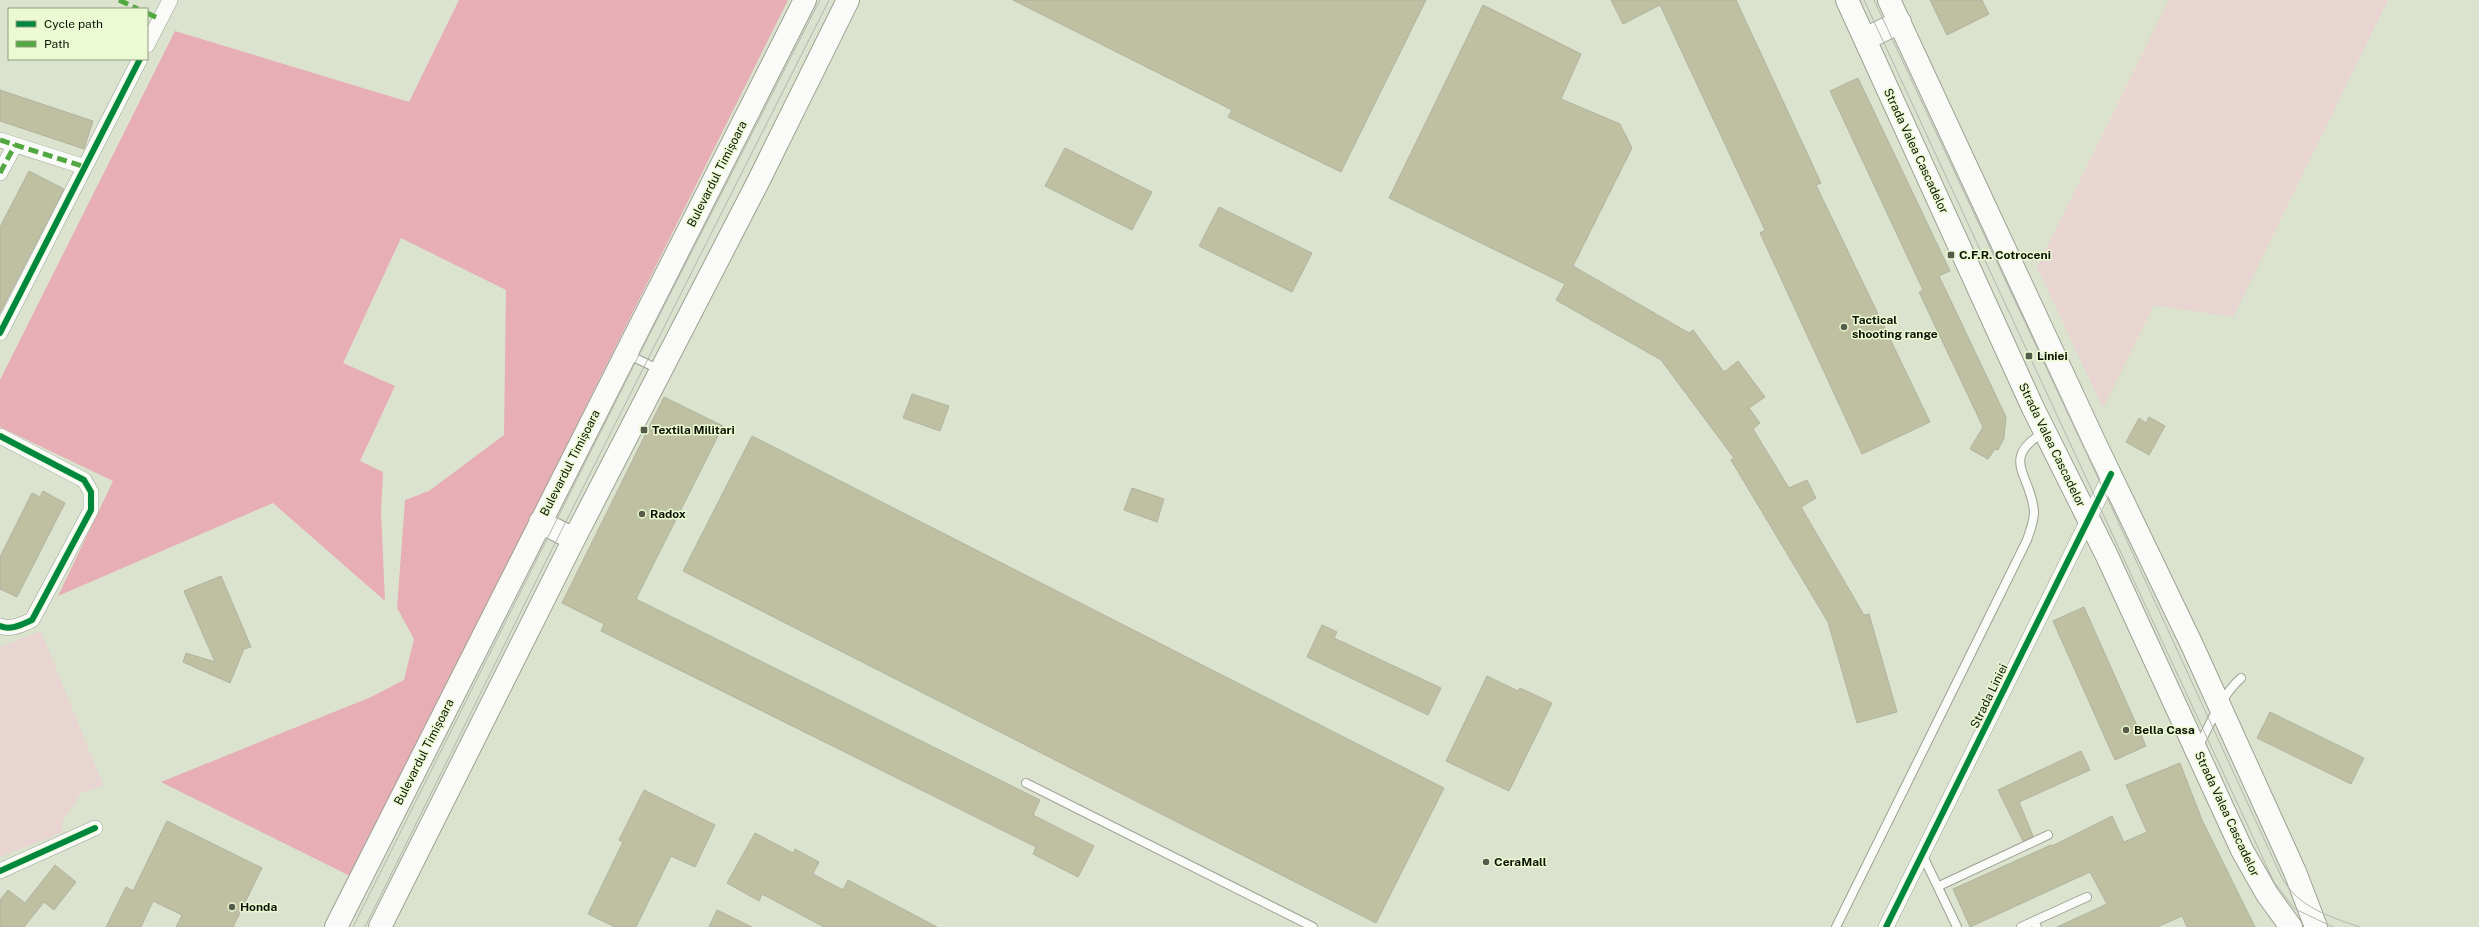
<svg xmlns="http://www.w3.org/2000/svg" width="2479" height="927" viewBox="0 0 2479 927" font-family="'Public Sans',sans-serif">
<rect width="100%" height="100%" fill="#dbe3ce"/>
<path fill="#e8d4d0" d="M 2169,0 L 2388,0 L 2233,317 L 2154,305 L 2103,408 L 2037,267 Z
M 41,631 L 103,785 L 81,793 L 63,821 L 61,833 L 0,857 L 0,647 Z"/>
<path fill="#e7aeb5" d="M 459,0 L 788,0 L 352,877 L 161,782 L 371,697 L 404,680 L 414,639 L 397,608 L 405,500 L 429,491 L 504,435 L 506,290 L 401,238 L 343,363 L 395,386 L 360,461 L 383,472 L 381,512 L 385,601 L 273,503 L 58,596 L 113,481 L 0,427 L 0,380 L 175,31 L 409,102 Z"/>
<path fill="#bfc0a1" stroke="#b0b3a2" d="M 1013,0 L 1426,0 L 1341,172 L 1228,117 L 1232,110 Z
M 1611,0 L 1736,0 L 1821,183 L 1816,185 L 1930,422 L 1862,454 L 1760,233 L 1765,230 L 1660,5 L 1623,24 Z
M 1930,0 L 1982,0 L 1989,14 L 1947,35 Z
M 1483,5 L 1581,54 L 1561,99 L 1620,124 L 1632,148 L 1573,266 L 1689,333 L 1693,330 L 1724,372 L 1738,361 L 1765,397 L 1749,408 L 1760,423 L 1753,429 L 1789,488 L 1807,480 L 1816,498 L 1801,507 L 1864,615 L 1869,614 L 1897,712 L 1857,723 L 1828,622 L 1731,460 L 1734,458 L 1661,360 L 1556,300 L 1565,284 L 1389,198 Z
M 1858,78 L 1950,271 L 1939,276 L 2006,417 L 2004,438 L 1998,450 L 1995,449 L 1988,459 L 1970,449 L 1983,427 L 1919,292 L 1923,290 L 1830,91 Z
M 0,90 L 93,121 L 84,149 L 0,121 Z
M 1065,148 L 1152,192 L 1132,230 L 1045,186 Z
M 29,171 L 64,189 L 0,313 L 0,227 Z
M 1219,207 L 1312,253 L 1292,292 L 1199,246 Z
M 912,394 L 949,406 L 940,431 L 903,418 Z
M 664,397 L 723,426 L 636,599 L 1040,800 L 1033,815 L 1094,846 L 1078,877 L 1033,854 L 1036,847 L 601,631 L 604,624 L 562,603 Z
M 2149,417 L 2165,426 L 2149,455 L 2126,442 L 2139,418 L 2146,423 Z
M 752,436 L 1444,788 L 1376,923 L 683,571 Z
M 1132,488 L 1164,499 L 1157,522 L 1124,510 Z
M 43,491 L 65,503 L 17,597 L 0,589 L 0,557 L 32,493 L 40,497 Z
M 221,576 L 251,647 L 244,649 L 230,683 L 183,662 L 186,653 L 215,662 L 184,591 Z
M 2084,607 L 2146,746 L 2115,760 L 2053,621 Z
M 1322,625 L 1337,632 L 1334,638 L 1441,688 L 1428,715 L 1307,657 Z
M 1487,676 L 1518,691 L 1520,688 L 1552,703 L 1509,791 L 1446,761 Z
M 2270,712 L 2364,758 L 2351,784 L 2257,738 Z
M 2081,751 L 2090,770 L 2019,802 L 2033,836 L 2023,841 L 1998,790 Z
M 2180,763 L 2202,820 L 2255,927 L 2187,927 L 2182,916 L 2157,927 L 2057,927 L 2107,904 L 2090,872 L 1970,927 L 1953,889 L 2051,845 L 2052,846 L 2112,816 L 2124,842 L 2147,832 L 2126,785 Z
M 644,790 L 715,825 L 695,867 L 671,856 L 636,927 L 615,927 L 588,914 L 623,842 L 619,840 Z
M 167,821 L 262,868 L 233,927 L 176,927 L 182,915 L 153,901 L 141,927 L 106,927 L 126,887 L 133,891 Z
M 755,833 L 793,853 L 795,849 L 819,862 L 813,874 L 843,890 L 848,880 L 937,927 L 824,927 L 762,894 L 759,901 L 727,883 Z
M 55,865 L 76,882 L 54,910 L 44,902 L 24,927 L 0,927 L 0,900 L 8,890 L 25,903 Z
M 717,910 L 752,927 L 709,927 Z"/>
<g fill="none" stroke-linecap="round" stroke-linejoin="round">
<g stroke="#9ca292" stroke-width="10">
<path id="service" d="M 627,354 L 660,370
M 2198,748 C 2210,724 2221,696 2241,678
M 1026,783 L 1313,927
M 1922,854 L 1957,927
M 1939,886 L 2048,835
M 2034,921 L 2087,897
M 1836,927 L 2027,540 C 2030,531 2034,522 2034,512 C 2032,476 1998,458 2045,432
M 2021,927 L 2034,921 L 2037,927"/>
</g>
<g stroke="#9ca292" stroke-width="16">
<path id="minor" d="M 147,45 L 170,0
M 0,140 L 85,167
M 0,173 L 15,145
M 0,333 L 140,59
M 0,436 L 84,480 L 91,492 L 91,510 L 32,620 C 23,624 10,631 0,626
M 0,871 L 95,828
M 1886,927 L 2111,474"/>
</g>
<g stroke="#9ca292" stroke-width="24">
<path id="secondary" d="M 1847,0 L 2033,408 L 2107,556 L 2242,850 L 2267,894 L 2291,927
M 1889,0 L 2094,441 L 2192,645 L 2295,872 L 2316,927
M 1865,39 L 1900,22
M 540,522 L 574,539
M 336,927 L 805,0
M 380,927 L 574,539 L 758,182 L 848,0"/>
</g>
<use href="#service" stroke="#fafbf8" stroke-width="8"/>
<use href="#minor" stroke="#fafbf8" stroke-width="15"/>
<use href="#secondary" stroke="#fafbf8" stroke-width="22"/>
<path stroke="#b4b6b0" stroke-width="1" d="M 1864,0 L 2274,882 L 2295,909 L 2333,927
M 1874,0 L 2099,480 L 2282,878 C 2298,907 2330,917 2360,927
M 353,927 L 637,359 L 820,0
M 365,927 L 542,569 L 829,0"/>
<path stroke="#51a840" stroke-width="5" stroke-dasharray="10 5" stroke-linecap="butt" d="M 119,0 L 138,9
M 147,13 L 160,19
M 0,140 L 85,167
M 0,173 L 15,145"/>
<g stroke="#ebfad2" stroke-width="8">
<path id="cycleway" d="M 0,333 L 140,59
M 0,436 L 84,480 L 91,492 L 91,510 L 32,620 C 23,624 10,631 0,626
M 0,871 L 95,828
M 1886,927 L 2111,474"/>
</g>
<use href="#cycleway" stroke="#00873e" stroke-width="6"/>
</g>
<g fill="#565c4c" stroke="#ebfad2" stroke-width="1.5">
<rect x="1947" y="251" width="8" height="8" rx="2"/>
<circle cx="1844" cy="327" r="4"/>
<rect x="2025" y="352" width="8" height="8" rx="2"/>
<rect x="640" y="426" width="8" height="8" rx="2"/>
<circle cx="642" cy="514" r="4"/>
<circle cx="2126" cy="730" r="4"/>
<circle cx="1486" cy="862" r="4"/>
<circle cx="232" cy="907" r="4"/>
</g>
<g text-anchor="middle" stroke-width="3" stroke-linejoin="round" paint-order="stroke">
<g font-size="12" fill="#0e1306" stroke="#ebfad2">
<text transform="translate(1916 151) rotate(65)" y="4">Strada Valea Cascadelor</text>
<text transform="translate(717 174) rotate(-63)" y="4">Bulevardul Timișoara</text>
<text transform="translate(2052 445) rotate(64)" y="4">Strada Valea Cascadelor</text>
<text transform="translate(570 463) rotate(-63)" y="4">Bulevardul Timișoara</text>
<text transform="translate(1989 696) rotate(-64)" y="4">Strada Liniei</text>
<text transform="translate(424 752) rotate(-63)" y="4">Bulevardul Timișoara</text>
<text transform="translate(2227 814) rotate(65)" y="4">Strada Valea Cascadelor</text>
</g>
<g font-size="12" font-weight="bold" fill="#0e1306" stroke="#ebfad2" text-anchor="start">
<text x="1959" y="259">C.F.R. Cotroceni</text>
<text x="1852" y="324">Tactical<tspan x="1852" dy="14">shooting range</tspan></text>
<text x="2037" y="360">Liniei</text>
<text x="652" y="434">Textila Militari</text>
<text x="650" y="518">Radox</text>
<text x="2134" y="734">Bella Casa</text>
<text x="1494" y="866">CeraMall</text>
<text x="240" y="911">Honda</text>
</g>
</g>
<rect x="8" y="8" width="140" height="52" fill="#ebfad2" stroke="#939e80"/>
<rect x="16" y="21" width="20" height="6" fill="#00873e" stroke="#939e80"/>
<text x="44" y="28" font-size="12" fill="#0e1306">Cycle path</text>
<rect x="16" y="41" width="20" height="6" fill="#51a840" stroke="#939e80"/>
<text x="44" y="48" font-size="12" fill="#0e1306">Path</text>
</svg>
